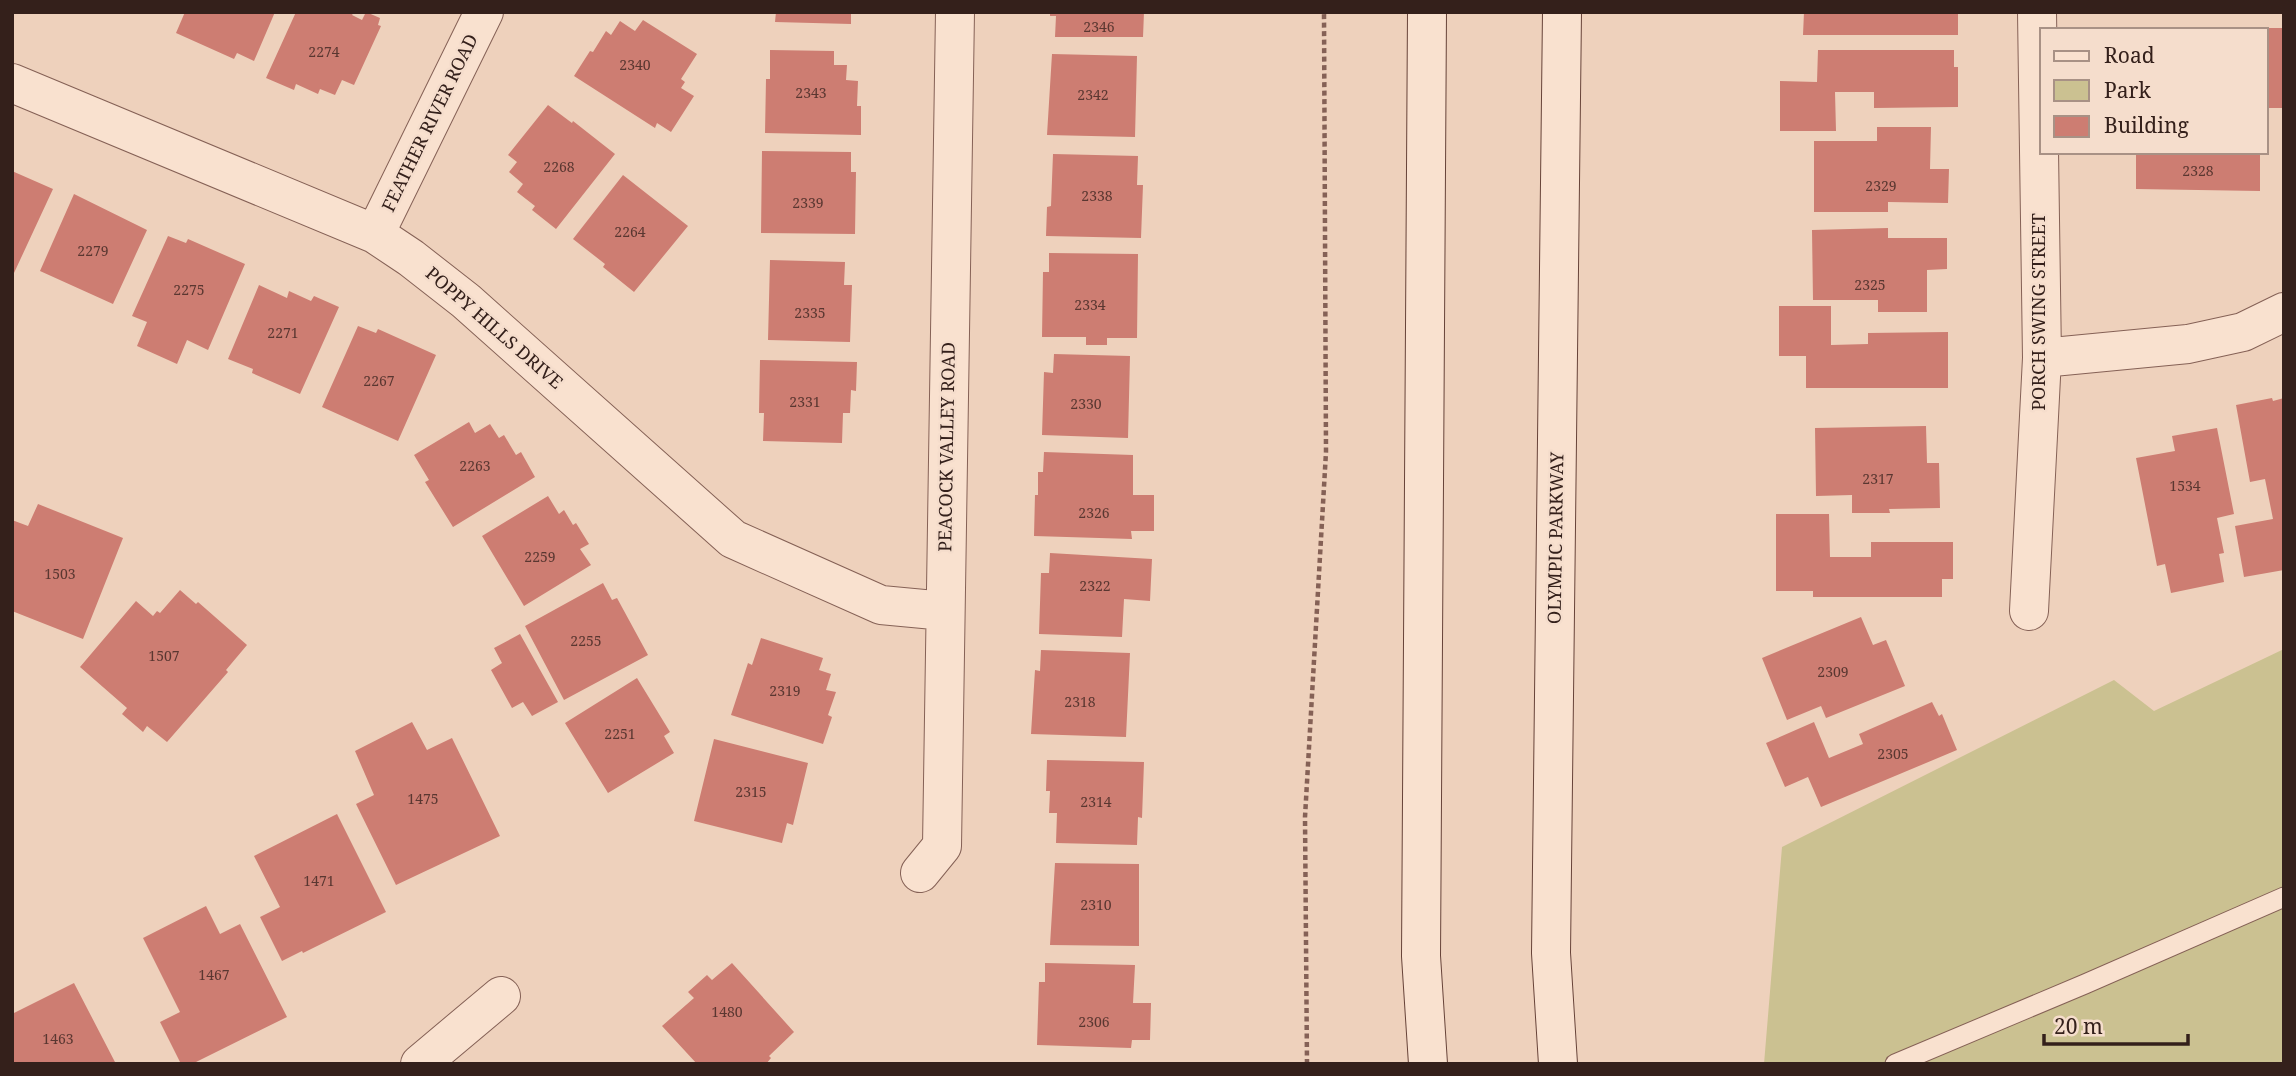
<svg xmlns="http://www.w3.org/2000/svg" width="2296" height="1076" viewBox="0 0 2296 1076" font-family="'Noto Serif',serif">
<rect width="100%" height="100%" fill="#eed1bc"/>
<path fill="#cbc191" d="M 2284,649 L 2284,1064 L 1764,1064 L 1782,847 L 2114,680 L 2154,711 Z"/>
<path fill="#cd7d72" d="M 185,12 L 275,12 L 254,61 L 237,53 L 234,59 L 176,33 Z
M 296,12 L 354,12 L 352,15 L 362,20 L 366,12 L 380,18 L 378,25 L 381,26 L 354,85 L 342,80 L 335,95 L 320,89 L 318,94 L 296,84 L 294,90 L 266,78 Z
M 776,12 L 851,12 L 851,24 L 775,22 Z
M 1050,12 L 1144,12 L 1143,37 L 1055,37 L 1056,16 L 1050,16 Z
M 1804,12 L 1958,12 L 1958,35 L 1803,35 Z
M 643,20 L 697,54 L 681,79 L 685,82 L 681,88 L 694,96 L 671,132 L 657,123 L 655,128 L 574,76 L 590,51 L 593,52 L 606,31 L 611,35 L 620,21 L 635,31 Z
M 2266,28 L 2284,28 L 2284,108 L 2266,108 Z
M 770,50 L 834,51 L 834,65 L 847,65 L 846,80 L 858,81 L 857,106 L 861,106 L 861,135 L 765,133 L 766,79 L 770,79 Z
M 1818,50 L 1954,50 L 1954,67 L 1958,67 L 1958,107 L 1874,108 L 1874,92 L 1835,92 L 1836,131 L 1780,131 L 1780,81 L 1817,82 Z
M 1052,54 L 1137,56 L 1135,137 L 1047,135 Z
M 548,105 L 572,123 L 573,121 L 615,154 L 556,229 L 532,210 L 535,206 L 517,192 L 523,184 L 509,172 L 517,162 L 508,155 Z
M 1877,127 L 1931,127 L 1930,169 L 1949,169 L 1948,203 L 1888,202 L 1888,212 L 1814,212 L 1814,141 L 1877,141 Z
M 762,151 L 851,152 L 851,172 L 856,172 L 855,234 L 761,233 Z
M 2136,152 L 2260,152 L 2260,191 L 2136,189 Z
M 1053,154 L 1138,156 L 1137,185 L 1143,185 L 1141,238 L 1046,236 L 1047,207 L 1051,206 Z
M 12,171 L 53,189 L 14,273 L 12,273 Z
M 623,175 L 688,226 L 634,292 L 603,267 L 605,264 L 573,239 Z
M 74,194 L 147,230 L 113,304 L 40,271 Z
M 1888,228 L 1888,238 L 1947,238 L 1947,269 L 1927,270 L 1927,312 L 1878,312 L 1878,300 L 1813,300 L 1812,230 Z
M 168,236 L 186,243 L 188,239 L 245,264 L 208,350 L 187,340 L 177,364 L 137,346 L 147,322 L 132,316 Z
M 1049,253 L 1138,254 L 1137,338 L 1107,338 L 1107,345 L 1086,345 L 1086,337 L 1042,337 L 1043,272 L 1049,272 Z
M 770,260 L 845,262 L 844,285 L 852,285 L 850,342 L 768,340 Z
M 259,285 L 287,298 L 289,291 L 311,301 L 314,296 L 339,307 L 300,394 L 252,373 L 253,369 L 228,359 Z
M 1779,306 L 1831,306 L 1831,345 L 1868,344 L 1868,333 L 1948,332 L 1948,388 L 1806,388 L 1806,356 L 1779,356 Z
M 358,326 L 376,333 L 378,329 L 436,355 L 398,441 L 322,407 Z
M 1054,354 L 1130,356 L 1128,438 L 1042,435 L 1044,372 L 1053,373 Z
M 760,360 L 857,362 L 856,391 L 851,390 L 850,413 L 843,413 L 842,443 L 763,441 L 764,413 L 759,413 Z
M 2272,398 L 2273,401 L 2284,398 L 2284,570 L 2244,577 L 2235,526 L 2273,519 L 2265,479 L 2250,482 L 2236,405 Z
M 469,422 L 475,433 L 490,424 L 499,438 L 504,435 L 516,455 L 521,452 L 535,477 L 453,527 L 425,482 L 429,480 L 414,455 Z
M 1926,426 L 1927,463 L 1939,463 L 1940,508 L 1889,509 L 1890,513 L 1852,513 L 1852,495 L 1816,496 L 1815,428 Z
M 2217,428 L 2234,514 L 2217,518 L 2224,553 L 2219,554 L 2224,582 L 2171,593 L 2165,564 L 2157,566 L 2136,458 L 2175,451 L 2172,436 Z
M 1044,452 L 1133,455 L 1133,495 L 1154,495 L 1154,531 L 1131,531 L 1132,539 L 1034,536 L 1035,495 L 1038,495 L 1038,472 L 1043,472 Z
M 548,496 L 559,514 L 564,510 L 573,525 L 576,523 L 589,544 L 580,549 L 591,565 L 524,606 L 482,536 Z
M 38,504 L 123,538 L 83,639 L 12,611 L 12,520 L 28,526 Z
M 1776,514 L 1829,514 L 1830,557 L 1871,557 L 1871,542 L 1953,542 L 1953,579 L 1942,579 L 1942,597 L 1813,597 L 1813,591 L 1776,591 Z
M 1050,553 L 1152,559 L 1150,601 L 1124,599 L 1122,637 L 1039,634 L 1041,573 L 1049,573 Z
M 603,583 L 612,600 L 617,598 L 648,655 L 564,700 L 525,626 Z
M 180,590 L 196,604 L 198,602 L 247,645 L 226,670 L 228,672 L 167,742 L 147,726 L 143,732 L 122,714 L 127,708 L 80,667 L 136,601 L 153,616 L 157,611 L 160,613 Z
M 1861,617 L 1873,645 L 1886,640 L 1905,686 L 1826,718 L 1821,706 L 1787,720 L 1762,658 Z
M 520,634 L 558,702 L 532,716 L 523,702 L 512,708 L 491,670 L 502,663 L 494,648 Z
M 761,638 L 823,658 L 819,670 L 831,674 L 826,690 L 836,692 L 828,715 L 832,717 L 823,744 L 731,715 L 748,663 L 752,665 Z
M 1041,650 L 1130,653 L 1126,737 L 1031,734 L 1035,670 L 1040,671 Z
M 637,678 L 670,732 L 664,736 L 674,753 L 608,793 L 565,723 Z
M 1932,702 L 1939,716 L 1942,714 L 1957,750 L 1821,807 L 1808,777 L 1785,787 L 1766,743 L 1814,722 L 1829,758 L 1863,744 L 1859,734 Z
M 412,722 L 427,750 L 452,738 L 500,836 L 396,885 L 356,804 L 374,795 L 355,751 Z
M 714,739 L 808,763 L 793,825 L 787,823 L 782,843 L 694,821 Z
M 1047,760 L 1144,762 L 1142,818 L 1138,817 L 1137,845 L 1056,843 L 1057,813 L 1049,813 L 1050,791 L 1046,791 Z
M 337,814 L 386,912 L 303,953 L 302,951 L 282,961 L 260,917 L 280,907 L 254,856 Z
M 1055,863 L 1139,864 L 1139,946 L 1050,945 Z
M 206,906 L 220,934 L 240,924 L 287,1017 L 192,1064 L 181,1064 L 160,1022 L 180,1012 L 143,938 Z
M 732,963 L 794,1032 L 769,1056 L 771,1058 L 766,1064 L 697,1064 L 662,1026 L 694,998 L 688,992 L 707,975 L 712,980 Z
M 1045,963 L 1135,965 L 1133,1003 L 1151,1003 L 1150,1040 L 1132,1040 L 1131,1048 L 1037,1045 L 1039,982 L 1045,982 Z
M 74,983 L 116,1064 L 12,1064 L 12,1014 Z"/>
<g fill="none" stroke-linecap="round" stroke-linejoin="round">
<g stroke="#856156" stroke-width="21">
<path id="lane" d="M 1895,1064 L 2085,984 L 2284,897"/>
</g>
<g stroke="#856156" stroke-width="40">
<path id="street" d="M 12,83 L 375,234 L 411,258 L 466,301 L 733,539 L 881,605 L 945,611
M 375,234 L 484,12
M 2042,358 L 2188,344 L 2243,332 L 2284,312
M 2029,611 L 2042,358 L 2037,12
M 920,873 L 942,846 L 955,12
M 420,1064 L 501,996"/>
</g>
<g stroke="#674339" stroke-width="40">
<path id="secondary" d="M 1427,12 L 1421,956 L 1428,1064
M 1558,1064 L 1551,953 L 1562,12"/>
</g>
<path stroke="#856156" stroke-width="4.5" stroke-dasharray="5 3.5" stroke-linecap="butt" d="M 1307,1064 L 1305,817 L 1326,452 L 1324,12"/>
<use href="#lane" stroke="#f9e1cf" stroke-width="19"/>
<use href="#street" stroke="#f9e1cf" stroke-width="38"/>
<use href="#secondary" stroke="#f9e1cf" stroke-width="38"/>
</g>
<g text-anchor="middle" stroke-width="5" stroke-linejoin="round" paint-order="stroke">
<g font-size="14" fill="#5a3731">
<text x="1099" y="32">2346</text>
<text x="324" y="57">2274</text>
<text x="635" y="70">2340</text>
<text x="811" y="98">2343</text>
<text x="1093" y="100">2342</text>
<text x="559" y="172">2268</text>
<text x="2198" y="176">2328</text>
<text x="1881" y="191">2329</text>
<text x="1097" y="201">2338</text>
<text x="808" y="208">2339</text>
<text x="630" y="237">2264</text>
<text x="93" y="256">2279</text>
<text x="1870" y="290">2325</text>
<text x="189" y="295">2275</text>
<text x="1090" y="310">2334</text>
<text x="810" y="318">2335</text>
<text x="283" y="338">2271</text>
<text x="379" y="386">2267</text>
<text x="805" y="407">2331</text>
<text x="1086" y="409">2330</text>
<text x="475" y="471">2263</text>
<text x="1878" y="484">2317</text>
<text x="2185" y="491">1534</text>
<text x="1094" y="518">2326</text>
<text x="540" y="562">2259</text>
<text x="60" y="579">1503</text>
<text x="1095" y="591">2322</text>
<text x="586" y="646">2255</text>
<text x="164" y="661">1507</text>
<text x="1833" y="677">2309</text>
<text x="785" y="696">2319</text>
<text x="1080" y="707">2318</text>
<text x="620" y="739">2251</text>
<text x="1893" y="759">2305</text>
<text x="751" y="797">2315</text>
<text x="423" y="804">1475</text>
<text x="1096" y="807">2314</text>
<text x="319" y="886">1471</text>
<text x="1096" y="910">2310</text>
<text x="214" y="980">1467</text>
<text x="727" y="1017">1480</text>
<text x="1094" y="1027">2306</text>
<text x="58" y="1044">1463</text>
</g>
<g font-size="18" fill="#34201b" stroke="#f5ddcc">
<text transform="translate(430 123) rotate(-64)" y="6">FEATHER RIVER ROAD</text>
<text transform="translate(2039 312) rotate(-90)" y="6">PORCH SWING STREET</text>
<text transform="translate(494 328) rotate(41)" y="6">POPPY HILLS DRIVE</text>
<text transform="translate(947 447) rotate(-89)" y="6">PEACOCK VALLEY ROAD</text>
<text transform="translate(1556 538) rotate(-89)" y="6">OLYMPIC PARKWAY</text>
</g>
</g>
<rect width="2296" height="1076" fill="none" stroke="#34201b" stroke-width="28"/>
<rect x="2040" y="28" width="228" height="126" fill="#f5ddcc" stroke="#a89185" stroke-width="2"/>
<rect x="2054" y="51" width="35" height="10" fill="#f9e1cf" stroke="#a89185" stroke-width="2"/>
<text x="2104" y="63" font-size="21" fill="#34201b">Road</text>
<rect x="2054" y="80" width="35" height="21" fill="#cbc191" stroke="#a89185" stroke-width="2"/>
<text x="2104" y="98" font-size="21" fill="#34201b">Park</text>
<rect x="2054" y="116" width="35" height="21" fill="#cd7d72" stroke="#a89185" stroke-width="2"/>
<text x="2104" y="133" font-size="21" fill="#34201b">Building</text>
<path d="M2044 1034v10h144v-10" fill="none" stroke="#34201b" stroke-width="3.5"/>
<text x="2054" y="1034" font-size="21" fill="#34201b" stroke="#f5ddcc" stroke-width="5" paint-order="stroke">20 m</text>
</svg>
